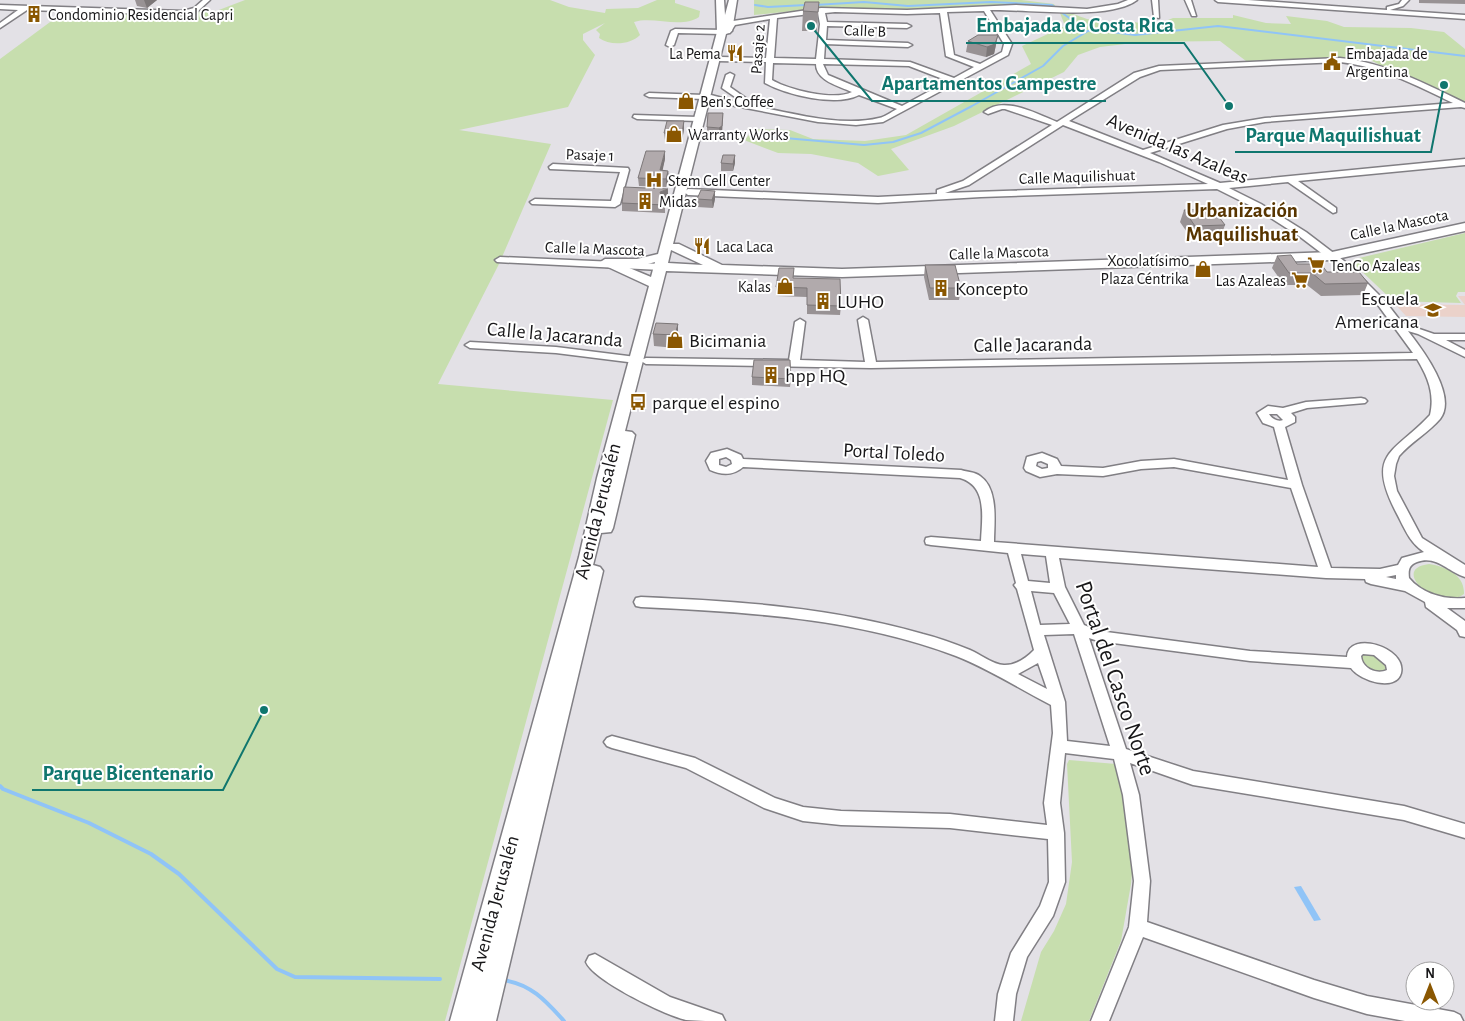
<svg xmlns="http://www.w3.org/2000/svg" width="1465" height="1021" viewBox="0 0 1465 1021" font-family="'Alegreya Sans',sans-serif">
<rect width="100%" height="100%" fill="#e3e1e6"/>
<path fill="#ebd2ca" d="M 1458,296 L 1465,296 L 1465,317 L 1406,316 L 1395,304 L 1465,305 Z"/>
<path fill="#c7deae" d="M 245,0 L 550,0 L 569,7 L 605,13 L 606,9 L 638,8 L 657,0 L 675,0 L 675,3 L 700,11 L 699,17 C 681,29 654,16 634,22 L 640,35 C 630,45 610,46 599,38 L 600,34 L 596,30 L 605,23 L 583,34 L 583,40 L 595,55 L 568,107 L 459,130 L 551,144 L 499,264 L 438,384 L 613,400 L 445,1021 L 0,1021 L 0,59 L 65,11 L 189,15 L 201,11 L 211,13 Z
M 754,0 L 1021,0 L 1054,4 L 1056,8 L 1023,5 L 910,11 L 823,8 L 754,15 Z
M 1060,13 C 1074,13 1075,15 1087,19 C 1100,22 1114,22 1127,23 L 1130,21 L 1153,26 L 1173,18 L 1233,18 L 1233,15 L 1266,23 L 1291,24 L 1286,16 L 1327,21 L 1344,27 L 1411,28 L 1444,32 L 1465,49 L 1465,106 L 1370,60 L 1346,58 L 1246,61 L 1220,41 L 1142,42 L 1100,47 L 1078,55 L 1064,72 L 954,126 L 891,149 L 909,170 L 878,176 L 858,163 L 811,154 L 778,153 L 744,140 L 755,129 L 790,130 L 813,139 L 865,141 L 906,135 L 1031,64 L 1022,46 L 1065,26 Z
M 1465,233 L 1465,292 L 1458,292 L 1456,296 L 1461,303 L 1393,301 L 1354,264 L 1353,260 L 1359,258 Z
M 1429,564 C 1444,566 1465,574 1464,594 C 1439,613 1388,569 1429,564 Z
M 1366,652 L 1385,657 L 1389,670 L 1374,673 L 1360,661 L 1360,655 Z
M 1069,760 L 1116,764 L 1127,805 L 1134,851 L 1131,884 L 1121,941 L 1089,1021 L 1021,1021 L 1041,952 L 1054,931 L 1066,904 L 1072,862 L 1067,764 Z"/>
<path fill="#90c4f7" d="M 1301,886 L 1321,920 L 1314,921 L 1294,887 Z"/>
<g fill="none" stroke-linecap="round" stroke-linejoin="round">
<path stroke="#90c4f7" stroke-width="2" d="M 755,5 L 768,7 L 806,5
M 815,5 L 864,2 L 908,6 L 991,2 L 1052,5 L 1056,8
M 1061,12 L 1087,31
M 762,136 L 864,145 L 893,142 L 921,133 L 972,106 L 1043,66 L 1063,46 L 1088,31 L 1096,30 L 1135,35 L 1218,26 L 1465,56"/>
<path stroke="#90c4f7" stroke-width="4" d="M 0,786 L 3,789 L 89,823 L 151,854 L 179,874 L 277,969 L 295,977 L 440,979
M 502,980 C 530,983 546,1001 564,1021"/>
<g stroke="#817f84" stroke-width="3">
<path id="minor" d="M 203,0 L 210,0 L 198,11 L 183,15 L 27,10 L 0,28 L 0,23 L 18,10 L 0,9 L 0,5 L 183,11 L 194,8 Z
M 1128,0 L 1137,0 C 1109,21 1028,9 990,10 L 1012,44 L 1008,55 L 883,122 L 856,125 L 818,122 L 735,106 L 708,98 L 704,99 L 649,97 L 645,95 L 649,93 L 704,95 L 708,96 L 711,95 L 734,101 L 738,99 L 722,88 L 726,75 L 730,73 L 734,75 L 730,87 L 747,99 L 742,103 C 782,111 839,128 879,118 C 885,117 891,112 897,109 L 859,95 C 836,107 787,95 765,83 L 766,62 L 718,61 L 718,57 L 721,57 L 766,58 L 770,19 L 735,25 L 730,33 L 722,34 L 678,33 L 674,45 L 670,47 L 666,45 L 671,31 L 675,29 L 724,30 L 733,21 L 821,8 L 907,10 L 1016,5 L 1087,9 L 1118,4 ZM 984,11 L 1004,44 L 1002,52 L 980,64 L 954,55 L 947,12 ZM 835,12 L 907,14 L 940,13 L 946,56 L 974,67 L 954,78 L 910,62 L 824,59 L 825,44 L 908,47 L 912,45 L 908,43 L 826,40 L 827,26 L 907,28 L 911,26 L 907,24 L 827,22 L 825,13 ZM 818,13 L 820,24 L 816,59 L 774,58 L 777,18 ZM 773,63 L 816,64 C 816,81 839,86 852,92 C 834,101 789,90 772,80 ZM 823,64 L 909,66 L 948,81 L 902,106 L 828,75 Z
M 1152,0 L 1158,0 L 1159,18 L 1154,17 Z
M 1185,0 L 1191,0 L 1196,16 L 1192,16 Z
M 1215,0 L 1248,0 L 1387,10 L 1387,7 L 1399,4 L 1402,0 L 1409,0 L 1403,6 L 1390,10 L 1465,15 L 1465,19 L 1218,2 Z
M 1340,58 C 1386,63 1424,83 1465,103 L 1465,108 L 1461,107 L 1265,122 L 1227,129 L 1150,153 L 1220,183 L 1465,159 L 1465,165 L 1298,181 L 1336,208 L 1336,212 L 1333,213 L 1288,182 L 1229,188 L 1261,204 L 1306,232 L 1348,264 L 1385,301 L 1402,323 L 1434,334 L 1465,334 L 1465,340 L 1446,340 L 1465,350 L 1465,357 L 1418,334 L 1408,331 C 1422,349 1458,396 1440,419 C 1428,433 1411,442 1399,456 L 1396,464 L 1394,476 L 1397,491 L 1422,538 L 1465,565 L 1465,577 C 1448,572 1437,555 1417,562 C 1409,565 1408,570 1409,578 C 1422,594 1445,600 1465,598 L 1465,608 L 1447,608 L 1465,621 L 1465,637 L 1460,636 L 1457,630 L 1426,607 L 1425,602 L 1405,591 L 1371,584 L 1366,582 L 1365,579 L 1326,578 L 1059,558 L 1065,587 L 1084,625 L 1099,631 L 1250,651 L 1347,657 C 1348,630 1407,647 1401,673 C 1396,692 1360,681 1351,668 L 1250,661 L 1098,641 L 1089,638 L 1126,749 L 1193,771 L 1404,806 L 1465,824 L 1465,838 L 1404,820 L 1193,785 L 1130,763 L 1139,795 L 1150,881 L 1147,922 L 1314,980 L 1367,996 L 1454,1012 L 1460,1015 L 1463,1021 L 1405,1021 L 1367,1014 L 1314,998 L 1143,937 L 1109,1021 L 1091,1021 L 1129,927 L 1134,881 L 1123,795 L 1114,759 L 1065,753 L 1060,803 L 1064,833 L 1065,882 L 1053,916 L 1027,957 L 1016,994 L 1013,1021 L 995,1021 L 998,994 L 1011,953 L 1040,906 L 1049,882 L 1048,839 L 950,828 L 841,825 L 803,821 L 764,808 L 686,768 L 612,748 L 607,746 L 604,742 L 607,738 L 612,736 L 695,758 L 775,798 L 803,807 L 841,811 L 950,814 L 1047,825 L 1044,803 L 1053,733 L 1051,705 C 1020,689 989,669 956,656 C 855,618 748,612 641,607 L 636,606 L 634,602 L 636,598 L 641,597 C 736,601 831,607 923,634 C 939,638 955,644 970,650 C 980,654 995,666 1005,665 C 1017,665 1026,658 1034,650 L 1017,589 L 1014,585 L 1016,583 L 1008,553 L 931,545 L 926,544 L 925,541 L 926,538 L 931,537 L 981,541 C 982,518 988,486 960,478 L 743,467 C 733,476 721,475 710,470 L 706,461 L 711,453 L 727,449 L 741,455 L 743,459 L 961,470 C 967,472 975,472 980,476 C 999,489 994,523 994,542 L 1318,567 L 1291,488 L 1174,467 L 1141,469 L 1103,476 L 1057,474 L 1040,477 L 1026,471 L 1024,468 L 1027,457 L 1042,453 L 1057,459 L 1061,466 L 1103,468 L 1141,461 L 1174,459 L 1288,480 L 1274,427 L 1263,423 L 1257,413 L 1268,406 L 1283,408 L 1306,402 L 1361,398 L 1365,399 L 1367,401 L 1365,403 L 1307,408 L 1291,413 L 1295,417 L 1295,422 L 1285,427 L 1302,485 L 1331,568 L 1380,569 L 1398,565 L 1402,558 L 1424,552 C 1409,542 1404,527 1396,512 C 1365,452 1395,453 1430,415 C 1435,394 1428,377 1417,359 L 871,368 L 646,364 L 641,361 L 636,363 L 556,353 L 470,348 L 465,345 L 470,342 L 556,347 L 636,357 L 641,360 L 646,358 L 789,360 L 795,322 L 800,319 L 805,322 L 800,360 L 865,362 L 858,320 L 863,317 L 868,320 L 876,362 L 1413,353 L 1378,305 L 1341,268 L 1299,236 L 1255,208 L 1217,189 L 981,197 L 878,203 L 688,195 L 684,192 L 688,189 L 878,197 L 937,194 L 937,190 L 963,181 L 1052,125 L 1005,109 L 1002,109 L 988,114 L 984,112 C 1004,95 1036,114 1057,122 L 1134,73 L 1159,66 ZM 1340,62 C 1381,67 1416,85 1453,103 L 1265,118 L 1223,125 L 1143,150 L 1069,121 L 1140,77 L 1160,70 ZM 1063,125 L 1159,162 L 1208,184 L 945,193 L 969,185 ZM 1269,414 L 1277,414 L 1283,420 C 1278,422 1272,419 1269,414 ZM 726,457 L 731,460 L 732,464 L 726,467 L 719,465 L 719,459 ZM 1041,461 L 1048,464 L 1048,468 L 1042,469 L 1036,466 L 1037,462 ZM 1021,554 L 1046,556 L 1050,583 L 1028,581 ZM 1396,575 L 1396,579 L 1386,577 ZM 1031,591 L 1054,593 L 1070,624 L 1040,625 ZM 1074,634 L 1110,746 L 1067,741 L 1065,702 L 1044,635 ZM 1363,654 L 1374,655 L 1386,665 L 1387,670 C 1376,675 1362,668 1361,656 ZM 1038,663 L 1047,689 L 1018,674 Z
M 634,115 L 698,117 L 702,119 L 698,121 L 637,119 L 633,117 Z
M 553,164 L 628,168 L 629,170 L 620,204 L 615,207 L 532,204 L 530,202 L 535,199 L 611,201 L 620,172 L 550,169 L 549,167 Z
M 500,257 L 661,264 L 666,267 L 661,270 L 497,262 L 495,260 Z
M 595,954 L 670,997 L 722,1015 L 725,1021 C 713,1021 698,1021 686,1020 C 665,1015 594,981 586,962 L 589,956 Z"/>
</g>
<g stroke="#817f84" stroke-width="3">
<path id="major" d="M 716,0 L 724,0 L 725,15 L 729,0 L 737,0 L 732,31 L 726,34 L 673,244 L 679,244 L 722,265 L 842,269 L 1332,252 L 1465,223 L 1465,231 L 1332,260 L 842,277 L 666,271 L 625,431 L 632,432 L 635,435 L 613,528 L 611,532 L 601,533 L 593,565 L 600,567 L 603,571 L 496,1021 L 450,1021 L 579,557 L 597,478 L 649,286 L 608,267 L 601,266 L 599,263 L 605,259 L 637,259 L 658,254 L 717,32 ZM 671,250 L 703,265 L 668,263 ZM 655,262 L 651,277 L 627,267 L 637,267 Z"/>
</g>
<use href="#minor" fill="#fff" fill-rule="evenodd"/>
<use href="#major" fill="#fff" fill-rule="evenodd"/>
</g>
<path fill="#989294" d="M 135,0 L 157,0 L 147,8 L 137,6 Z
M 1419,0 L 1465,0 L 1465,4 L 1419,3 Z
M 819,2 L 817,31 L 802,31 L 803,11 Z
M 968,41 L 996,45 L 994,54 L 986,57 L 966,52 Z
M 723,113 L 722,133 L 720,135 L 707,135 L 707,127 Z
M 684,121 L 684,129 L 682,141 L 665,140 L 664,133 Z
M 735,155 L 735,163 L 733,171 L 721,171 L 721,163 Z
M 665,159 L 662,170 L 668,171 L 669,178 L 666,187 L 639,186 L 638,178 Z
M 668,197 L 663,199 L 665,205 L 665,213 L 622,211 L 622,203 Z
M 697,199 L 715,199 L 713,208 L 697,207 Z
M 1184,210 L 1225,225 L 1221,236 L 1191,238 L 1180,222 Z
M 1277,256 L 1297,264 L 1368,283 L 1363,295 L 1321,296 L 1307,285 L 1284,285 L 1272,268 Z
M 925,265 L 961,288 L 959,300 L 929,300 L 924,277 Z
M 793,278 L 841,306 L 840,315 L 807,314 L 807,297 L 776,296 L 776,287 Z
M 678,324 L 678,337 L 676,348 L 654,346 L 653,334 Z
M 752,377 L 791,379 L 790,387 L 752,385 Z"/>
<path fill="#7c7778" d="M 144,0 L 157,0 L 147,8 Z
M 998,35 L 994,54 L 986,57 L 987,47 Z
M 723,113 L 722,133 L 720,135 L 719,128 Z
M 684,121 L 684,129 L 682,141 L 682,133 Z
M 665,151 L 665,159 L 661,178 L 660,170 Z
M 735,155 L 735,163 L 733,171 L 733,164 Z
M 668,171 L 669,178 L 666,187 L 666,179 Z
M 668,189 L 668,197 L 661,200 L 660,192 Z
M 715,191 L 715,199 L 713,208 L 712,200 Z
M 678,324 L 678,337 L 676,348 L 675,335 Z"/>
<path fill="#b1aaac" stroke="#7c7778" d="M 805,2 L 819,2 L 818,12 L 803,11 Z
M 978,35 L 998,35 L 995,44 L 987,47 L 968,41 Z
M 708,113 L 723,113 L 722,126 L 719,128 L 707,127 Z
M 667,121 L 684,121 L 682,133 L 664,133 Z
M 646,151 L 665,151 L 660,170 L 668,171 L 666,179 L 638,178 Z
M 723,155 L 735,155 L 733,164 L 721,163 Z
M 624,187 L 668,189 L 660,192 L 665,205 L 622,203 Z
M 701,190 L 715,191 L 712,200 L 697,199 Z
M 1213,209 L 1225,225 L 1195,226 L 1184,210 Z
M 1291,255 L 1297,264 L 1321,264 L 1327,272 L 1359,272 L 1368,283 L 1325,284 L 1312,273 L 1289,273 L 1277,256 Z
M 925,265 L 955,265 L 961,288 L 930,288 Z
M 779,268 L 794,268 L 793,278 L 840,279 L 841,306 L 807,305 L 807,288 L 776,287 Z
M 656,323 L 678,324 L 675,335 L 653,334 Z
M 754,360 L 790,360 L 791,379 L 752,377 Z"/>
<defs>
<g id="building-bare" transform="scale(1.35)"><path d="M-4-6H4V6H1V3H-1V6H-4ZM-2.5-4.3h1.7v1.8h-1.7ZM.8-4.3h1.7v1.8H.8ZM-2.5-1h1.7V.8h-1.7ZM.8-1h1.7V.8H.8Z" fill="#8a5701" stroke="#fff" stroke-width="2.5" paint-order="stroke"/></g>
<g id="restaurant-bare" transform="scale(1.35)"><path d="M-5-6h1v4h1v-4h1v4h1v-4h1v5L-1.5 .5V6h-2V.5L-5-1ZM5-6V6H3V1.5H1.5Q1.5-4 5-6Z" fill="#8a5701" stroke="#fff" stroke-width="2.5" paint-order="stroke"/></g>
<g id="civic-bare" transform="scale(1.35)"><path d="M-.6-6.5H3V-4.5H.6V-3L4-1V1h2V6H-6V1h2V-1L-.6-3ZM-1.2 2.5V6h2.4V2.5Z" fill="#8a5701" stroke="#fff" stroke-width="2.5" paint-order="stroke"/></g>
<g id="shop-bare" transform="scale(1.35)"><path d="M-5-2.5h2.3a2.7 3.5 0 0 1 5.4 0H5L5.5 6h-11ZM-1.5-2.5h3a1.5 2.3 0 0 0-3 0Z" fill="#8a5701" stroke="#fff" stroke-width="2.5" paint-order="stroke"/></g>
<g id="hospital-bare" transform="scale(1.35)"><path d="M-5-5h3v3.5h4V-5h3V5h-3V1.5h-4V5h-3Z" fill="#8a5701" stroke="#fff" stroke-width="2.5" paint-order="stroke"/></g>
<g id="supermarket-bare" transform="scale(1.35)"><path d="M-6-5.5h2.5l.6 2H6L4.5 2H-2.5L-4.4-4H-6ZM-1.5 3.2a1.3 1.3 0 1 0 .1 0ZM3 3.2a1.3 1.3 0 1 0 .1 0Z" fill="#8a5701" stroke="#fff" stroke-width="2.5" paint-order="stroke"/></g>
<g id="school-bare" transform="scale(1.35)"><path d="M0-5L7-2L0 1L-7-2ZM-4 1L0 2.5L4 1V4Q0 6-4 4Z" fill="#8a5701" stroke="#fff" stroke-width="2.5" paint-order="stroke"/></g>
<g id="bus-bare" transform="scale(1.35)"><path d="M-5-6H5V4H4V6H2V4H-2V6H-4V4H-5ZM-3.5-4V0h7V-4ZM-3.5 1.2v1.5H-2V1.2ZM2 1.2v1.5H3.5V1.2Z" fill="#8a5701" stroke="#fff" stroke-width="2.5" paint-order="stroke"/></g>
</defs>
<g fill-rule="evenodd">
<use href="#building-bare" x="34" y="14"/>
<use href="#restaurant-bare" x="735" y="53"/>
<use href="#civic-bare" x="1332" y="62"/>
<use href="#shop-bare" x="686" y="101"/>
<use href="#shop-bare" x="674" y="134"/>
<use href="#hospital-bare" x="654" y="180"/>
<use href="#building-bare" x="645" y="201"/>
<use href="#restaurant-bare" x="702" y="246"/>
<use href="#supermarket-bare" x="1316" y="265"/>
<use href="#shop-bare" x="1203" y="269"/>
<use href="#supermarket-bare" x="1300" y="280"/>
<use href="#shop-bare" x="785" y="286"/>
<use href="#building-bare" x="941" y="288"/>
<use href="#building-bare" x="823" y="301"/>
<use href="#school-bare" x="1433" y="310"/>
<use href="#shop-bare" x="675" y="340"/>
<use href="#building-bare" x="771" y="375"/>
<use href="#bus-bare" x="638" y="402"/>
</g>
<g text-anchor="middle" stroke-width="4" stroke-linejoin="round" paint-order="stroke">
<g font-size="16" fill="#181719" stroke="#fff" text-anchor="start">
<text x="48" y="20">Condominio Residencial Capri</text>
<text x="721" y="59" text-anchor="end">La Pema</text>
<text x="1346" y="59">Embajada de<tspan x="1346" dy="18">Argentina</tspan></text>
<text x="700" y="107">Ben's Coffee</text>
<text x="688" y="140">Warranty Works</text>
<text x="668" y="186">Stem Cell Center</text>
<text x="659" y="207">Midas</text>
<text x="716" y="252">Laca Laca</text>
<text x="1189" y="266" text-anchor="end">Xocolatísimo<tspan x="1189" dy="18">Plaza Céntrika</tspan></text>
<text x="1330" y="271">TenGo Azaleas</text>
<text x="1286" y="286" text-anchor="end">Las Azaleas</text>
<text x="771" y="292" text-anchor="end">Kalas</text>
</g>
<g font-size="16" fill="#181719" stroke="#fff">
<text transform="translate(865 30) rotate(2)" y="6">Calle B</text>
<text transform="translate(757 49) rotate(-86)" y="6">Pasaje 2</text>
<text transform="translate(590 154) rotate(2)" y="6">Pasaje 1</text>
<text transform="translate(1077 176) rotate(-2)" y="6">Calle Maquilishuat</text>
<text transform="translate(1399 224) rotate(-12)" y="6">Calle la Mascota</text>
<text transform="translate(595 248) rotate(2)" y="6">Calle la Mascota</text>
<text transform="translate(999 252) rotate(-2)" y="6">Calle la Mascota</text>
</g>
<g font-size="20" fill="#181719" stroke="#fff">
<text transform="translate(1178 148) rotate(23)" y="7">Avenida las Azaleas</text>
<text transform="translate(555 334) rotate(5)" y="7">Calle la Jacaranda</text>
<text transform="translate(1033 344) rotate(-1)" y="7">Calle Jacaranda</text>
<text transform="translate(894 452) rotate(3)" y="7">Portal Toledo</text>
<text transform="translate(597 511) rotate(-76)" y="7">Avenida Jerusalén</text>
<text transform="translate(494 903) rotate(-75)" y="7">Avenida Jerusalén</text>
</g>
<g font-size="20" fill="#181719" stroke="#fff" text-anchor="start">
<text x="955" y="295">Koncepto</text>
<text x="1419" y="305" text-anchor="end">Escuela<tspan x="1419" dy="23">Americana</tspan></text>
<text x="837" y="308">LUHO</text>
<text x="689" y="347">Bicimania</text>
<text x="785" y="382">hpp HQ</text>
<text x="652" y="409">parque el espino</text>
</g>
<g font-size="21" font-weight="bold" fill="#583500" stroke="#fff">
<text x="1242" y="217">Urbanización<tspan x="1242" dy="24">Maquilishuat</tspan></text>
</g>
<g font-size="24" fill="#181719" stroke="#fff">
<text transform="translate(1116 678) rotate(71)" y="8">Portal del Casco Norte</text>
</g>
</g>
<path fill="none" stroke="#0f766e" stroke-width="2" d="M1229 106L1184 43H966M811 26L872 101H1106M1444 85L1431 152H1235M264 710L223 790H32"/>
<g fill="#0f766e" stroke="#fff" stroke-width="2">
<circle cx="1229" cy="106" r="5"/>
<circle cx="811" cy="26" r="5"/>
<circle cx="1444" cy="85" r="5"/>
<circle cx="264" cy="710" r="5"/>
</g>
<g font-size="21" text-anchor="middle" font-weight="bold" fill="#0f766e" stroke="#fff" stroke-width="4" stroke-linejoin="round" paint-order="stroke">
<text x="1075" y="32">Embajada de Costa Rica</text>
<text x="989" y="90">Apartamentos Campestre</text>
<text x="1333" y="142">Parque Maquilishuat</text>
<text x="128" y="780">Parque Bicentenario</text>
</g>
<g transform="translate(1430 986)"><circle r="24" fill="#ffffff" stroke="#a3a2a3"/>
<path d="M0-4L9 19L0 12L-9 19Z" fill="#8a5701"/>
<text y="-8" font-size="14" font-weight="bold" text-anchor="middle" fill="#181719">N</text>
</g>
</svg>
